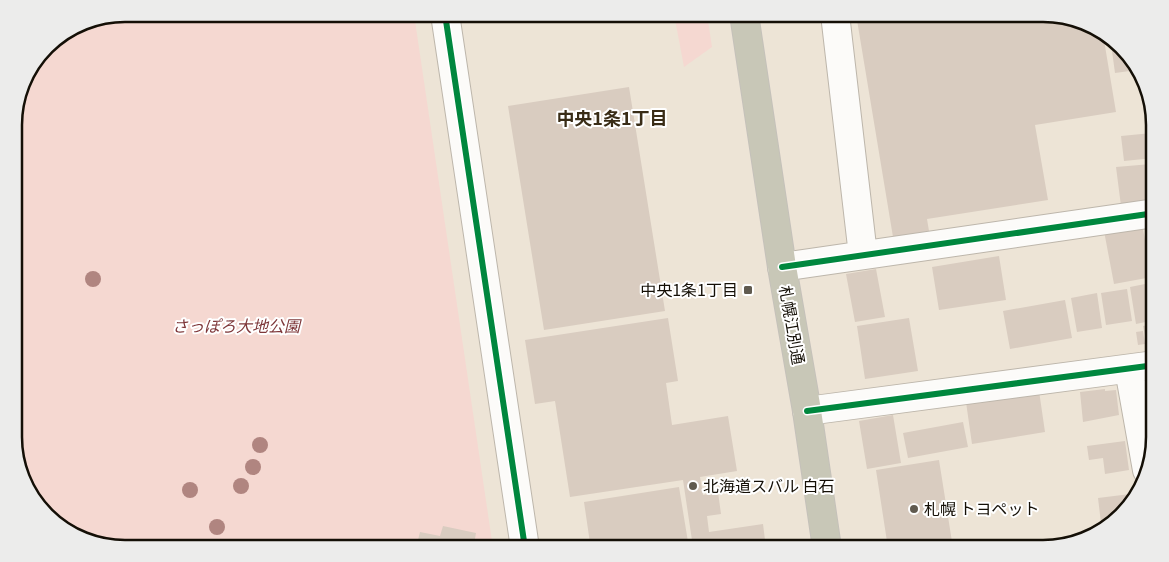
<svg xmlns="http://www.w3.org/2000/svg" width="1169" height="562" viewBox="0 0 1169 562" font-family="Georgia,'Noto Sans JP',serif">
<rect width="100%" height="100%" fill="#ede4d6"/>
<path fill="#f5d8d1" d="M 126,14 L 414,14 L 493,548 L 126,548 L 77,537 L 37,504 L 15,451 L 14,118 L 25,77 L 52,42 L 83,22 Z
M 674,14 L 707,14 L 712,47 L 684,67 Z"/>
<path fill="#d9ccc0" d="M 856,14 L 1043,14 L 1092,25 L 1103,34 L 1116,112 L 1035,125 L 1048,200 L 927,219 L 929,231 L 893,237 Z
M 1122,49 L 1132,58 L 1137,70 L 1115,73 L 1112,51 Z
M 629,87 L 665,311 L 544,330 L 508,106 Z
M 1152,133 L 1154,158 L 1124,161 L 1121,136 Z
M 1151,164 L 1152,175 L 1155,174 L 1155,203 L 1121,206 L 1116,167 Z
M 1142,224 L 1152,277 L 1114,284 L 1104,231 Z
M 999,256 L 1006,300 L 939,310 L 932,267 Z
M 876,269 L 885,317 L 855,322 L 846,274 Z
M 1155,282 L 1155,320 L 1136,324 L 1130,287 Z
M 1127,289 L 1132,321 L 1106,325 L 1101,293 Z
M 1097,293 L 1102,328 L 1077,332 L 1071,298 Z
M 1065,300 L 1072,338 L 1010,349 L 1003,311 Z
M 668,318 L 678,381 L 666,383 L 672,425 L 728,416 L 737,471 L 700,477 L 703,495 L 718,492 L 721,514 L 707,516 L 709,532 L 763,524 L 766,548 L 711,548 L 710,545 L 693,547 L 683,480 L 570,497 L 555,401 L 535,404 L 525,340 Z
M 909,318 L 918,371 L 865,379 L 857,326 Z
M 1155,324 L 1155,344 L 1147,345 L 1143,326 Z
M 1143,331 L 1145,344 L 1138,345 L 1136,332 Z
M 1038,384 L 1045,432 L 972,444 L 965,395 Z
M 1105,389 L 1105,391 L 1116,390 L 1119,415 L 1083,422 L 1080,392 Z
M 893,415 L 901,463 L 867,469 L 859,421 Z
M 963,422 L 968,447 L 908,458 L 903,433 Z
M 1125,441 L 1129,470 L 1105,474 L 1103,458 L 1089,460 L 1087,446 Z
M 939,460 L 953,548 L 888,548 L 876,470 Z
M 679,487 L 689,548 L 606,548 L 605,541 L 590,543 L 584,502 Z
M 1130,494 L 1131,500 L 1112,521 L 1101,523 L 1098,498 Z
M 443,526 L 476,533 L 474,544 L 489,548 L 416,548 L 420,532 L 440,536 Z"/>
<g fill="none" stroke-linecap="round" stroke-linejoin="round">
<g stroke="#bdb6ab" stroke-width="30">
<path id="minor" d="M 445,14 L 525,548
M 835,14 L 863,255
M 782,267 L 1155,213
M 1129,369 L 1147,470
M 807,411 L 1155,365"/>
</g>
<g stroke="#c5c1ba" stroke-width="30">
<path id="highway" d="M 744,14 L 782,267 L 807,411 L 827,548"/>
</g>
<use href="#minor" stroke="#fcfbf9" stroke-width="28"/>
<use href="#highway" stroke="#c8c7b7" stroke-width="28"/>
<g stroke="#fff" stroke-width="9">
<path id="cycleway" d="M 445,14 L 525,548
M 782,267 L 1155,213
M 807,411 L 1155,365"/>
</g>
<use href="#cycleway" stroke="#00873e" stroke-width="6"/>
</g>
<g fill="#b08580">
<circle cx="93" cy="279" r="8"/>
<circle cx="260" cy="445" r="8"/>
<circle cx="253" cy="467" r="8"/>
<circle cx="241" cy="486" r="8"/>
<circle cx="190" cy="490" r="8"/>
<circle cx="217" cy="527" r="8"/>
</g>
<g fill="#605a4f" stroke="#fff" stroke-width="2">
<rect x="743" y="285" width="10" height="10" rx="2.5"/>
<circle cx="693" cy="486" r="5"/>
<circle cx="914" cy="509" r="5"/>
</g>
<g text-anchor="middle" stroke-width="4" stroke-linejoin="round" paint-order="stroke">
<g font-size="16" fill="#140f06" stroke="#fff" text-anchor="start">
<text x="738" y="296" text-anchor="end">中央1条1丁目</text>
<text x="703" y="492">北海道スバル 白石</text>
<text x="924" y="515">札幌 トヨペット</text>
</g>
<g font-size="16" fill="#140f06" stroke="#fff">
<text transform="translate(792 325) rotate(80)" y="6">札幌江別通</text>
</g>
<g font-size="16" font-style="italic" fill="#7e3739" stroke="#fff">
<text x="236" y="332">さっぽろ大地公園</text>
</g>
<g font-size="18" font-weight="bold" fill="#392c16" stroke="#fff">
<text x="612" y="125">中央1条1丁目</text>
</g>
</g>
<path d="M0 0H1169V562H0ZM125 22H1043A103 103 0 0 1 1146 125V437A103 103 0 0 1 1043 540H125A103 103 0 0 1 22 437V125A103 103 0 0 1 125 22Z" fill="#ececeb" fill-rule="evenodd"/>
<path fill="none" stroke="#140f06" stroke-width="2.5" d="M125 22H1043A103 103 0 0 1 1146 125V437A103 103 0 0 1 1043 540H125A103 103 0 0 1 22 437V125A103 103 0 0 1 125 22Z"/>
</svg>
